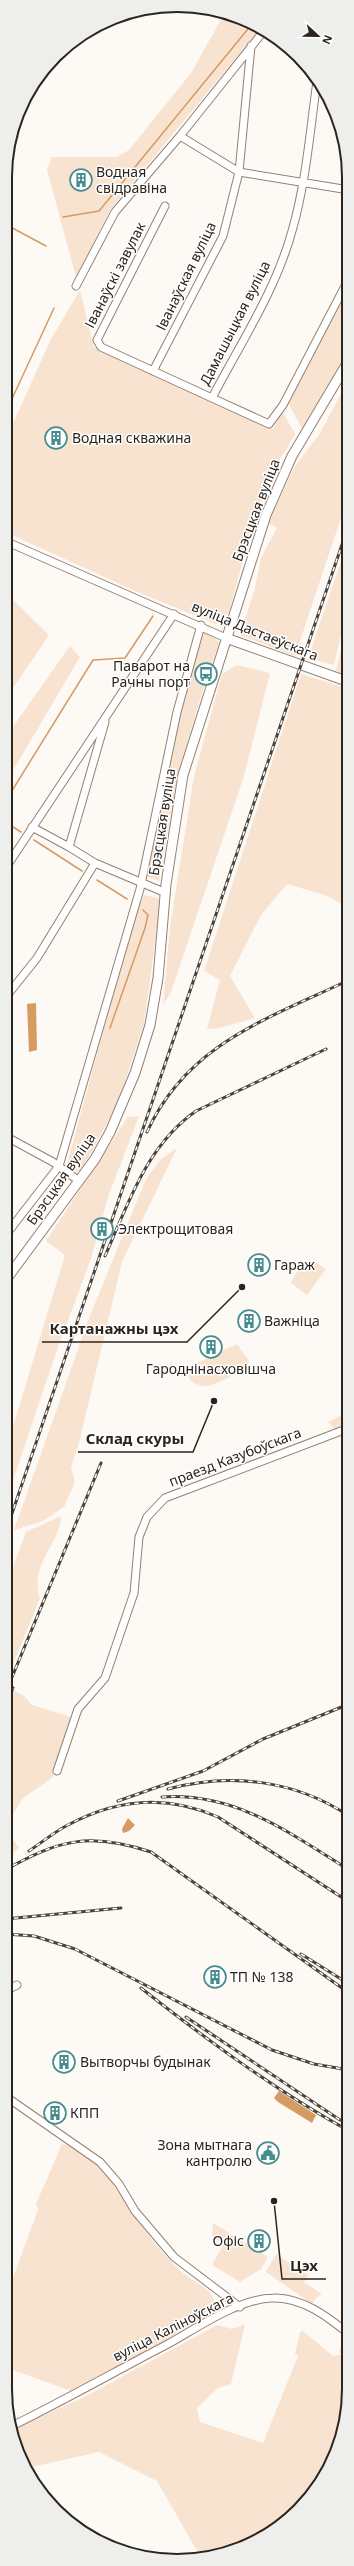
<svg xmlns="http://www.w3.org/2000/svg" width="354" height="2566" viewBox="0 0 354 2566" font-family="'Noto Sans',sans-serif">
<rect width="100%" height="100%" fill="#fdf9f5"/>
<path fill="#f8e3d1" d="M 224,14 L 243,18 L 260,29 L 110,210 L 76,277 L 47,170 L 52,157 L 117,157 L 129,150 L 191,73 Z
M 80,290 L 94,347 L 273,429 L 282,411 L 295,434 C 289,446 280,457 275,468 C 254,513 243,563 229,611 L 223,620 L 216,624 L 142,594 L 5,532 L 5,441 L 51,339 Z
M 344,293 L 349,296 L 349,350 L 303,430 L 288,403 Z
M 349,379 L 349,494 L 295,656 L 240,635 L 255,588 L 261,558 L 277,528 L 268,523 L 294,468 L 320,433 Z
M 349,538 L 349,600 L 334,665 L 308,658 Z
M 5,592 L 49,635 L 5,700 Z
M 349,614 L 349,675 L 336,671 Z
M 203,631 L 220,642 L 211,665 L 205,670 L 205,683 L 177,778 L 159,881 L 144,876 L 169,753 Z
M 70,646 L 80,657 L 5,784 L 5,738 Z
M 237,665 L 270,673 L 244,776 L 171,992 L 163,1005 L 170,927 L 194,776 L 222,674 Z
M 301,674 L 349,689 L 349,908 L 325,895 L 287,884 L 261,915 L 230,976 L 255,1018 L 219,1028 L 207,1029 L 220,980 L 204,971 Z
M 144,895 L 161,899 L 144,1024 L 118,1102 L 83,1168 L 76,1172 L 67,1164 L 135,915 Z
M 139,1116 L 108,1197 L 91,1259 L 57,1350 L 9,1492 L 5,1493 L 5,1453 L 65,1255 L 46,1241 L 128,1117 Z
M 177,1148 L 122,1262 L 79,1443 L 71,1467 L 75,1482 L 64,1507 L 43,1521 L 14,1530 L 89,1318 L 146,1179 L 161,1159 Z
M 314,1261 L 326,1269 L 307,1295 L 291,1283 C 295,1274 303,1262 314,1261 Z
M 237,1344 L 249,1361 C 248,1369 216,1385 207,1386 C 200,1386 195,1384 190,1380 L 187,1368 Z
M 349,1411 L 349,1425 L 335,1430 L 328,1422 Z
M 61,1516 C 60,1545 29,1564 40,1598 L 5,1684 L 5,1589 L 26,1532 Z
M 5,1686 L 24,1696 L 32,1705 L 71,1717 L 52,1778 L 23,1798 L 5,1827 L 19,1848 L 5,1858 Z
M 62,2144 C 97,2152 113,2185 132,2212 C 146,2233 164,2256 183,2273 C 199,2286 219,2290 215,2315 L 71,2391 L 5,2367 L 5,2299 L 38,2210 L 36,2204 Z
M 213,2223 L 268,2257 L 261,2269 L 240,2282 L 212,2265 L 224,2244 L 212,2237 Z
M 276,2254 L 308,2275 L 304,2282 L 322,2294 L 318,2296 L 312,2304 L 266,2272 Z
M 245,2324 L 231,2384 L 218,2388 L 197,2408 L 200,2422 L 263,2443 L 298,2356 L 295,2354 L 300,2332 L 303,2331 L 333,2356 L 341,2355 L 339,2350 L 344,2346 L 349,2346 L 349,2400 L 331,2465 L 291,2518 L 233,2552 L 200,2556 L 157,2481 L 99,2452 L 27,2468 L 18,2455 L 13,2431 L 20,2427 L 90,2394 L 217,2325 L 232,2329 Z"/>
<path fill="#d69b63" d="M 36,1003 L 37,1050 L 29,1052 L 27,1004 Z
M 128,1818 L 135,1825 L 129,1831 L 123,1833 L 122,1829 Z
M 279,2091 L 316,2115 L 312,2123 L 278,2102 L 274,2098 Z"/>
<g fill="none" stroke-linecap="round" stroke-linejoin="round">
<path stroke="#d69b63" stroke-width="1.5" d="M 14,135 L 18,137
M 63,217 L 99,211 L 252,24
M 5,224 L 46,246
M 5,414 L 54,308
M 5,580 L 8,575
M 5,802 L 93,660 L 125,658 L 153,616
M 5,822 L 21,832
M 34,840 L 82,871
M 97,880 L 127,899
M 110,1028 L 145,928 L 148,915 L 143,910"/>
<g stroke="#948171" stroke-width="9">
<path id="minor" d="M 317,81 C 310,131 306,183 292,231 C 276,290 240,344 212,398 L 269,424 L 283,405 L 346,284 L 349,273
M 180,136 L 239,172 L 349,190
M 165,206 L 97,340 L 101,347 L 212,398
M 76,286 L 115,212 L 180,136 L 263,32
M 153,371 L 223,236 L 239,172 L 251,46
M 5,541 L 226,638
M 105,722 L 69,847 L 95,863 L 166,893
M 32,827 L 69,847
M 5,869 L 174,614
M 5,998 L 37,958 L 95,863
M 5,1092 L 5,1089
M 5,1136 L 53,1162 L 79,1181
M 5,1236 L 59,1166 L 140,889 L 177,712 L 201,625
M 57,1771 L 78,1709 L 105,1678 L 134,1593 L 139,1537 L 147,1517 L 165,1498 L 349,1428
M 5,1991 L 17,1985
M 5,2096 L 100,2162 L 119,2184 L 135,2211 L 174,2257 L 240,2307
M 12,2426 C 65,2400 116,2371 168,2344 C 197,2328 240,2298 273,2298 C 302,2297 328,2317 349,2334"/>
</g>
<g stroke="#948171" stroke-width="11">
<path id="major" d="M 226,638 L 349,682
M 5,1281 L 95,1159 L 110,1132 L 135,1073 L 150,1025 L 158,978 L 166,884 L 183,775 L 266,515 L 292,456 L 349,360"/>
</g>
<use href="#minor" stroke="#fff" stroke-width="7"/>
<use href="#major" stroke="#fff" stroke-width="9"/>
<g stroke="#4a433c" stroke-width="3">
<path id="rail" d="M 147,1132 C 187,1044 267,1019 349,980
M 105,1256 C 128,1204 147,1145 196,1111 L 326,1049
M 5,1534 L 349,524
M 5,1545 L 10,1530
M 5,1694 L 101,1463
M 5,1707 L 13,1688
M 168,1789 C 230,1772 295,1780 349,1816
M 162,1797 C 235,1792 290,1833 349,1870
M 118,1801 L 203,1771 L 263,1739 L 349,1704
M 29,1851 C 41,1843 53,1833 66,1826 C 115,1799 167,1794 218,1817 L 349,1902
M 5,1870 C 60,1839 90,1832 151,1852 L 349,1993
M 5,1919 L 121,1908
M 5,1934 L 34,1936 L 75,1949 L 272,2050 L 314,2064 L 349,2070
M 301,1954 L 349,1984
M 141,1988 C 207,2040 275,2090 349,2131
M 186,2017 L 340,2120"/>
</g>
<use href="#rail" stroke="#fff" stroke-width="1.5" stroke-dasharray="4.5" stroke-linecap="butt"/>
</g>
<defs>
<g id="building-ring" transform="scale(1.15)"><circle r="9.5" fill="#fff" stroke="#468d8f" stroke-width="1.5"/><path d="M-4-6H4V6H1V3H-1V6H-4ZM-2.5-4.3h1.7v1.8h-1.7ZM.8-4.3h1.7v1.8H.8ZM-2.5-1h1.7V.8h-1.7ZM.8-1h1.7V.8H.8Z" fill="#468d8f"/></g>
<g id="bus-ring" transform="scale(1.15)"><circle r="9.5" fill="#fff" stroke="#468d8f" stroke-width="1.5"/><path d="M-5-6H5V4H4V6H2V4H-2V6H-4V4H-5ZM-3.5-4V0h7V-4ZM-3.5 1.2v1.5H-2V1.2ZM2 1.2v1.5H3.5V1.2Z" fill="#468d8f"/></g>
<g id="civic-ring" transform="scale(1.15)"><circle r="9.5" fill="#fff" stroke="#468d8f" stroke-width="1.5"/><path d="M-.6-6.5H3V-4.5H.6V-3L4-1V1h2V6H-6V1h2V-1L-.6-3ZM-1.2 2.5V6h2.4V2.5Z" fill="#468d8f"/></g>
</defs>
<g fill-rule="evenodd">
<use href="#building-ring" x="81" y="180"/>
<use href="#building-ring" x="56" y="438"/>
<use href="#bus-ring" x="206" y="674"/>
<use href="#building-ring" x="102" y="1229"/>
<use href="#building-ring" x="259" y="1265"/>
<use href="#building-ring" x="249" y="1321"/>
<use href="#building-ring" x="211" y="1347"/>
<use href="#building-ring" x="215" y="1977"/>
<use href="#building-ring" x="64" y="2062"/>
<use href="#building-ring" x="55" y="2113"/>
<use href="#civic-ring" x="268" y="2153"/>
<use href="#building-ring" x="259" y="2241"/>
</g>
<g text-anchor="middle" stroke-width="3" stroke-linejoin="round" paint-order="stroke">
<g font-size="14" fill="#2c251e" stroke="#fff" text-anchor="start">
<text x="96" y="177">Водная<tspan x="96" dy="16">свідравіна</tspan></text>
<text x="72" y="443">Водная скважина</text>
<text x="190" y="671" text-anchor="end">Паварот на<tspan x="190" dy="16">Рачны порт</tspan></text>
<text x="118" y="1234">Электрощитовая</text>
<text x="274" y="1270">Гараж</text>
<text x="264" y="1326">Важніца</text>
<text x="211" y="1374" text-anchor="middle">Гароднінасховішча</text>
<text x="230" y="1982">ТП № 138</text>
<text x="80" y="2067">Вытворчы будынак</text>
<text x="70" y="2118">КПП</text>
<text x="252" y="2150" text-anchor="end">Зона мытнага<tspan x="252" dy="16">кантролю</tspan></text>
<text x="244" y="2246" text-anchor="end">Офіс</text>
</g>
<g font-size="14" fill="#2c251e" stroke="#fff">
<text transform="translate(115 275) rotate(-63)" y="5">Іванаўскі завулак</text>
<text transform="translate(186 276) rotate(-64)" y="5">Іванаўская вуліца</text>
<text transform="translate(235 323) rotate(-63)" y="5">Дамашыцкая вуліца</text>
<text transform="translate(256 510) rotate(-69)" y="5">Брэсцкая вуліца</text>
<text transform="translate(255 631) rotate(22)" y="5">вуліца Дастаеўскага</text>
<text transform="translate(162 822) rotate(-81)" y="5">Брэсцкая вуліца</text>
<text transform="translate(61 1179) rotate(-55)" y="5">Брэсцкая вуліца</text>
<text transform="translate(235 1457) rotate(-21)" y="5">праезд Казубоўскага</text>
<text transform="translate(173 2327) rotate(-27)" y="5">вуліца Каліноўскага</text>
</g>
</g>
<path d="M0 0H354V2566H0ZM177 12H177A165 165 0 0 1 342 177V2389A165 165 0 0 1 177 2554H177A165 165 0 0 1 12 2389V177A165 165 0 0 1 177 12Z" fill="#eeeeed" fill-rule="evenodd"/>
<path fill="none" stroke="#2c251e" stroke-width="2" d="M177 12H177A165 165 0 0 1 342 177V2389A165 165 0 0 1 177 2554H177A165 165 0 0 1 12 2389V177A165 165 0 0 1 177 12Z"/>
<path fill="none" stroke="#2c251e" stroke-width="1.5" d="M242 1287L187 1342H42M214 1401L193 1452H78M274 2201L282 2279H326"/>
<g fill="#2c251e" stroke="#fff" stroke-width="1.5">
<circle cx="242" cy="1287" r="4"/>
<circle cx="214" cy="1401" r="4"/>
<circle cx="274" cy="2201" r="4"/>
</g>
<g font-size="15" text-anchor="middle" font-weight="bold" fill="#2c251e" stroke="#fff" stroke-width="3" stroke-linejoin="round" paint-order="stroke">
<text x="114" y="1334">Картанажны цэх</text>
<text x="135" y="1444">Склад скуры</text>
<text x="304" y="2271">Цэх</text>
</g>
<g transform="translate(318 36) rotate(112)" stroke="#ffffff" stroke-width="3" paint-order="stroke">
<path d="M0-3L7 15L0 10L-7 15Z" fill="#2c251e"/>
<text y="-6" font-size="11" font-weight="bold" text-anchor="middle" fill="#2c251e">N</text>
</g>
</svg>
